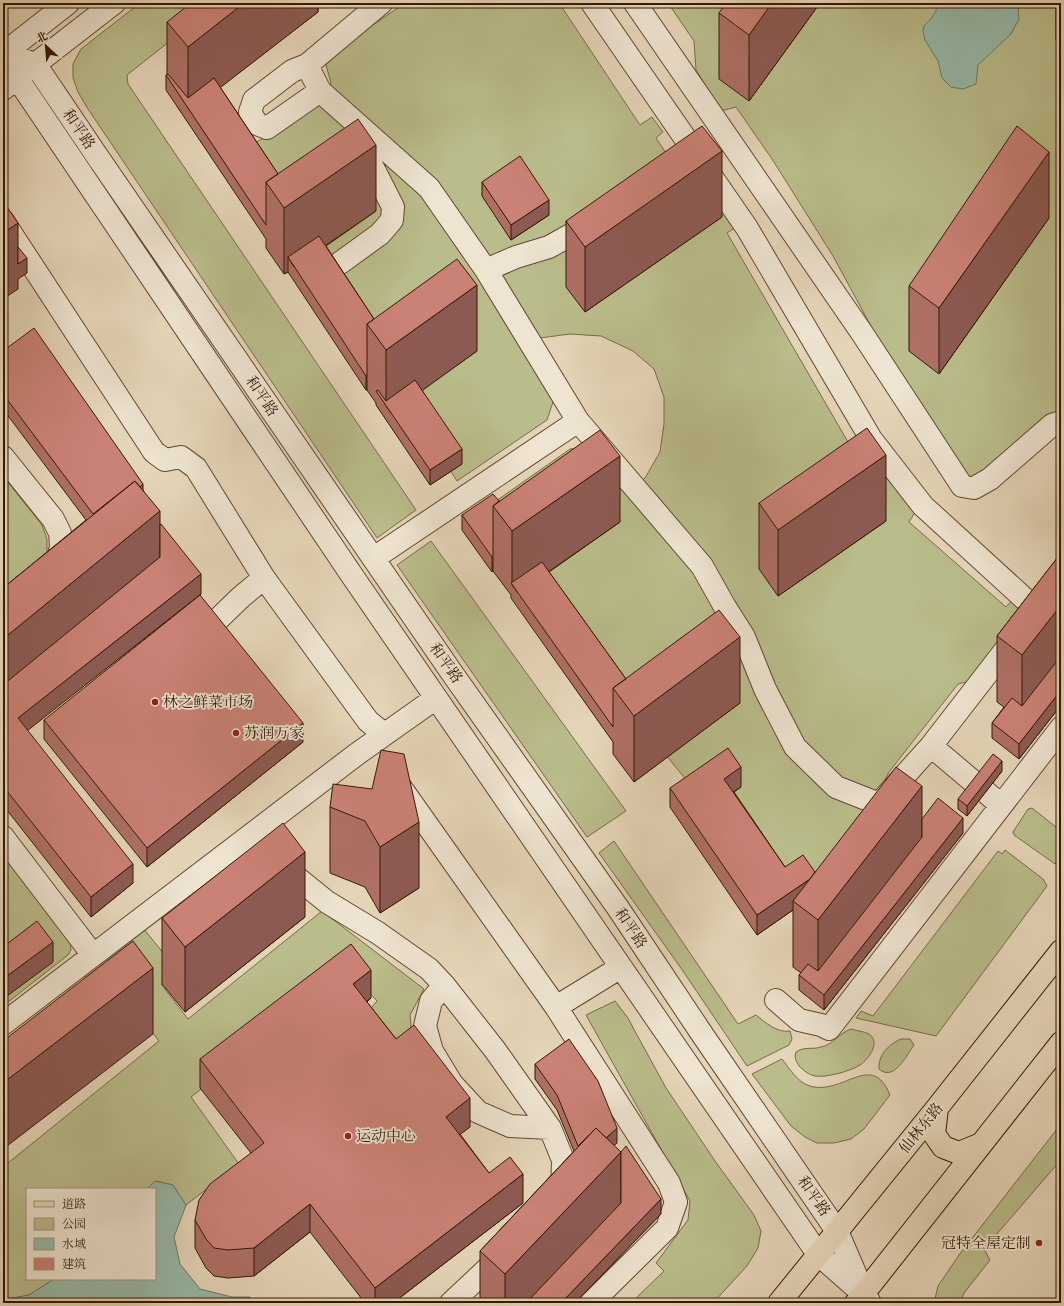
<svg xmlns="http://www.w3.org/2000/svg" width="1064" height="1306" viewBox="0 0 1064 1306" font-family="'EB Garamond','Noto Serif SC',serif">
<rect width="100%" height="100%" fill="#e5d5b8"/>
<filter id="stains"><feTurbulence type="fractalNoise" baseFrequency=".005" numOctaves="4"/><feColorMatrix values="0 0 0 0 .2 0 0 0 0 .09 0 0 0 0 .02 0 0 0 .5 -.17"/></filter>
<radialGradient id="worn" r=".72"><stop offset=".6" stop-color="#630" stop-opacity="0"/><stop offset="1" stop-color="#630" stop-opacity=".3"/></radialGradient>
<path fill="#babc8b" stroke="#786a46" d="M 140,3 L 218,3 L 127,75 L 128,84 L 416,510 L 377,538 L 88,109 L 78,92 L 73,78 L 73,64 L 81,49 Z
M 405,3 L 559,3 L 640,125 L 652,117 L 663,132 L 656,138 L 666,153 L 738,226 L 727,233 L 852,449 L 871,461 L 916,511 L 909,522 L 1006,607 L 1014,598 L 1021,606 L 1021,618 L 970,681 L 958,684 L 889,772 L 858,833 L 823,879 L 784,900 L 652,738 L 479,513 L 570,449 L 591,447 L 630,491 L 645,478 L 660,452 L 664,424 L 664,397 L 654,369 L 633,351 L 601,336 L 570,334 L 540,338 L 525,347 L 555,396 L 547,420 L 457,481 L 240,151 L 271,134 L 314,104 L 331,83 L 326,65 L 338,49 Z
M 668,3 L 1061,3 L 1061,417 L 979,478 L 970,478 L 885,352 L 833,256 L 772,159 L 736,107 L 721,111 L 696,70 L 694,41 Z
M 3,476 L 42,525 L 47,539 L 47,552 L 40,562 L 3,592 Z
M 431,541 L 626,811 L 587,837 L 397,565 Z
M 1032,808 L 1061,831 C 1061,840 1064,859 1055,864 L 1014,835 L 1013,832 L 1028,809 Z
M 614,841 L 738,1024 L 756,1015 C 766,1023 777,1033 790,1031 L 792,1039 L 789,1045 L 747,1066 L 683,971 L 599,853 Z
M 1005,850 L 1043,879 L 1047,886 L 936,1036 L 856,1018 L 861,1011 L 873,1016 L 998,851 L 1002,854 Z
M 3,854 L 70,942 L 71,950 L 68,955 L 3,1006 Z
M 322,911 L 424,989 L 410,1015 L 412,1036 L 391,1054 L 363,1018 L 377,1001 L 351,972 L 191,1097 L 239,1164 L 186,1205 L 173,1185 L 156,1181 L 147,1189 L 27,1189 L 27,1279 L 54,1279 L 29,1295 L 3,1300 L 3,1167 L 159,1041 L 131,1004 L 114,1017 L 83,974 L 143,928 L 177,970 L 161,984 L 188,1019 Z
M 615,1001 L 628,1018 L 637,1035 L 666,1088 L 715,1161 L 754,1215 L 761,1231 L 758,1248 L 747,1266 L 713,1303 L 631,1303 L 664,1271 L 656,1263 L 688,1220 L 690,1201 L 586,1015 Z
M 851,1029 C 856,1031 864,1031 869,1034 C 881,1042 869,1059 860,1065 C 851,1071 826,1078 815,1076 C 809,1075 803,1070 799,1066 C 796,1061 794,1058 796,1052 C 805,1046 811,1050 821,1047 C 833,1045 839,1033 851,1029 Z
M 901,1039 L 910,1039 L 914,1045 C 906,1056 894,1082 879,1069 C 878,1055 889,1044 901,1039 Z
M 782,1059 C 789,1068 798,1083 810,1086 C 843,1096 872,1050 890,1095 L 864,1129 L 851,1139 L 834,1143 L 817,1143 L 805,1137 L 791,1126 L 752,1074 Z
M 1061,1124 L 1061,1162 L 1059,1162 L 984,1249 L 990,1260 L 964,1293 L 960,1303 L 934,1303 L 938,1286 L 959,1255 Z"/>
<path fill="#97b9a9" stroke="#707966" d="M 940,3 L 1016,3 L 1018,5 L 1019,19 L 1011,34 L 978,65 L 976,84 L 963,89 L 951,87 L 942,78 L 938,61 L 925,40 L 923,31 L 924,26 L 931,19 Z
M 155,1181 L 173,1185 L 186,1205 L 174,1237 L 180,1264 L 200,1289 L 232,1297 L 250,1297 L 251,1303 L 3,1303 L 3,1300 L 29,1295 L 54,1279 L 155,1279 L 155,1189 L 147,1189 Z"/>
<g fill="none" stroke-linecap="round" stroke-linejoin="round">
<g stroke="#614830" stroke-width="24">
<path id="minor" d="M 635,3 L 862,333 L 962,486 L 974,488 L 990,479 L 1052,425 L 1061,422
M 3,51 L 17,78 L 351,574 L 818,1254 L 860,1291
M 4,53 L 35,64 L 95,153 L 452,673 L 618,908 L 702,1034 L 837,1231 L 864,1294 L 870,1303
M 3,54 L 68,3
M 307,65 L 320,91 L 429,188 L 486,270 L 578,421 L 702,566 L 725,607 L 744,637 L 765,689 L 795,747 L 836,787 L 879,804 L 931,746 L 1031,617 L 1028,602 L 923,506 L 871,439 L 747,228 L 592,3
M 3,89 L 114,3
M 320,91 L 267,128 L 257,124 L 250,112 L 254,100 L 292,71 L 307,65 L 381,3
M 3,221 L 154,452 L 165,460 L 181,457 L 196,468 L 264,578 L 368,721 L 384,734
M 340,263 L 380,234 L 392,220 L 393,207 L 364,150 L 364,146
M 486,270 L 516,257 L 549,247 L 592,223
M 3,457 L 53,519 L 60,533 L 61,547 L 58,558 L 47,572 L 3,607
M 374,558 L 578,421
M 211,626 L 241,597 L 264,578
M 931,746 L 1001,805
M 399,785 L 556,1007 L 669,1183 L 676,1202 L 667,1228 L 591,1303
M 256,831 L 285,868 L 327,902 L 378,933 L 429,969 L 444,985 L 495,1050 L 550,1128 L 563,1160 L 562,1192
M 3,837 L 93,955
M 444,985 L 431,1001 L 425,1026 L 432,1051 L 452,1084 L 478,1112 L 510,1126 L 550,1128
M 776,1000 L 799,1020 L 821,1025 L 829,1029 L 1061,728
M 556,1007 L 621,967
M 3,1024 L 357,754 L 436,698
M 451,1303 L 501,1256"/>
</g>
<g stroke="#351902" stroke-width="24">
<path id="major" d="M 937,1108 L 934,1134 L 943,1147 L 959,1153 L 981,1144
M 779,1303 L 937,1108 L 1061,951
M 856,1303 L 1061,1043"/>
</g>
<use href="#minor" stroke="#eee4d1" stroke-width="22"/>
<use href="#major" stroke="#e5d5b8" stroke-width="22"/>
</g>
<path fill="#ae6f65" stroke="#351902" d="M 318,3 L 318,12 L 220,87 L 278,174 L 376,211 L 326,246 L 374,319 L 477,351 L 422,390 L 462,464 L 430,485 L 376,405 L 376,403 L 367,390 L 366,390 L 288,272 L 284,274 L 266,248 L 266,239 L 166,90 L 166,75 L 167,75 L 167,22 Z
M 820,3 L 749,101 L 719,79 L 719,13 Z
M 1056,3 L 1061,3 L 1061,44 L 1056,40 Z
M 482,182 L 549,215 L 511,240 L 482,196 Z
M 722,217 L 585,312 L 566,287 L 566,221 Z
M 1049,218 L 939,374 L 909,351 L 909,286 Z
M 3,351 L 143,490 L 160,525 L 201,594 L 27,730 L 133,883 L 91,917 L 3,805 L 3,588 L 86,520 L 3,409 Z
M 499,501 L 620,522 L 549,572 L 626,679 L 740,703 L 634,782 L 613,754 L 613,742 L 511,598 L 511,595 L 493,571 L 492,572 L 462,530 L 462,515 Z
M 759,503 L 886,521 L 778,596 L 759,569 Z
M 1061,553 L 1061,705 L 1019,759 L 992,738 L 992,723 L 1004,707 L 997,702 L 997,636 Z
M 44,720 L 303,742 L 147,867 L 44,739 Z
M 1002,771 L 967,816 L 958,809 L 958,799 Z
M 741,787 L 734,792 L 785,867 L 815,872 L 922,819 L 963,833 L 824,1010 L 799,990 L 799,975 L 801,973 L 793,967 L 793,910 L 757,935 L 670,807 L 670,788 Z
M 372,789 L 419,888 L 380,913 L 365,887 L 330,873 L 330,807 Z
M 305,917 L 185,1012 L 162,984 L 162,918 Z
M 371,998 L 367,1002 L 396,1039 L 470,1127 L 460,1134 L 489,1173 L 523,1203 L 393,1303 L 365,1303 L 310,1232 L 254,1276 L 228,1278 L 214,1276 L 206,1268 L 195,1248 L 195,1220 L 251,1153 L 200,1088 L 200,1059 Z
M 535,1064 L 617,1143 L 614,1146 L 661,1214 L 575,1303 L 476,1303 L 480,1301 L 480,1251 L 574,1151 L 557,1110 L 535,1079 Z"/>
<path fill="#8d5a53" stroke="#351902" d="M 244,3 L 318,3 L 318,12 L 190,111 L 188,107 L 188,47 Z
M 772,3 L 820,3 L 749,101 L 749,35 Z
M 376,145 L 376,211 L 294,267 L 288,257 L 288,272 L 284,274 L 284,208 Z
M 722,151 L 722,217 L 585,312 L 585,247 Z
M 1049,152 L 1049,218 L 939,374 L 939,308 Z
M 549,200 L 549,215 L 511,240 L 511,225 Z
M 18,223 L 18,264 L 27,258 L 27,273 L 18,279 L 18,289 L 3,299 L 3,233 Z
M 477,285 L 477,351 L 391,413 L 386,406 L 386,350 Z
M 367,375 L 367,390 L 366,390 L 366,376 Z
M 462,449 L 462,464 L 430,485 L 430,470 Z
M 886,455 L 886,521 L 778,596 L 778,530 Z
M 620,456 L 620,522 L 518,593 L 512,585 L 512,531 Z
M 143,484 L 143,499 L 97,520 Z
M 160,511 L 160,577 L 3,705 L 3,639 Z
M 492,557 L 493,557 L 493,571 L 492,572 Z
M 201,574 L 201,594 L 18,738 L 18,718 Z
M 1061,605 L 1061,671 L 1022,721 L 1022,655 Z
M 740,637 L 740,703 L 634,782 L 634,716 Z
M 1061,690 L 1061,705 L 1019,759 L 1019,744 Z
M 303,723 L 303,742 L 147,867 L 147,848 Z
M 1002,761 L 1002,771 L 967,816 L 967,806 Z
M 741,767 L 741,787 L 724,798 L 724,779 Z
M 922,786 L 922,852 L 818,986 L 818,920 Z
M 963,818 L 963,833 L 824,1010 L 824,995 Z
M 419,822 L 419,888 L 380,913 L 380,847 Z
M 305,852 L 305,917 L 185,1012 L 185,947 Z
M 133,864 L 133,883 L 91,917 L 91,897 Z
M 816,875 L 793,901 L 793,910 L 757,935 L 757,915 Z
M 53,942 L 53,962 L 3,999 L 3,979 Z
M 153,968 L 153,1034 L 3,1149 L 3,1083 Z
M 371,970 L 371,998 L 353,1012 L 353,984 Z
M 470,1098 L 470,1127 L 446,1145 L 446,1117 Z
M 617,1128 L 617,1143 L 584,1174 L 584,1159 Z
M 621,1152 L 621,1218 L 540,1303 L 505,1303 L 505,1274 Z
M 523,1174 L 523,1203 L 393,1303 L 375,1303 L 375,1288 Z
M 661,1199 L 661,1214 L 575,1303 L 561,1303 Z
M 310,1204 L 310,1232 L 254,1276 L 254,1248 Z"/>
<path fill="#ca8176" stroke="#351902" d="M 191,3 L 244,3 L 188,47 L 167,22 Z
M 726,3 L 772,3 L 749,35 L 719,13 Z
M 168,74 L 188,98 L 214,78 L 278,174 L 266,182 L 266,225 L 166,75 Z
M 358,119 L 376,145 L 284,208 L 266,182 Z
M 702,126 L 722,151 L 585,247 L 566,221 Z
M 1017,126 L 1049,152 L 939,308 L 909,286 Z
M 520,156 L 549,200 L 511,225 L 482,182 Z
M 3,201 L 18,223 L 3,233 Z
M 319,236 L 374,319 L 367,324 L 367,375 L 366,376 L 288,257 Z
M 18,247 L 27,258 L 18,264 Z
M 457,259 L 477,285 L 386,350 L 367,324 Z
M 34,328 L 143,484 L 140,487 L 135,481 L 93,514 L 3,394 L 3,351 Z
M 415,380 L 462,449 L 430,470 L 376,391 L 378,390 L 386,401 Z
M 867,428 L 886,455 L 778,530 L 759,503 Z
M 600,430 L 620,456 L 512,531 L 493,506 Z
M 135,481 L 160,511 L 3,639 L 3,588 Z
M 493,494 L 499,501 L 493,506 L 493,557 L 492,557 L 462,515 Z
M 161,524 L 201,574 L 18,718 L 133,864 L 91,897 L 3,786 L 3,685 L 160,557 L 160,525 Z
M 1061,553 L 1061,605 L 1022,655 L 997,636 Z
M 542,562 L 626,679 L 613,688 L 613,727 L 511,583 Z
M 200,595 L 303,723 L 147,848 L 44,720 Z
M 719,610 L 740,637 L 634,716 L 613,688 Z
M 1061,656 L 1061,690 L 1019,744 L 992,723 L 1012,698 L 1022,706 Z
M 728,748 L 741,767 L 724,779 L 785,867 L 803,855 L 815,872 L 810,879 L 757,915 L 670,788 Z
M 381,750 L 404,754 L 419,822 L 380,847 L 365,821 L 330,807 L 333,784 L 372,789 Z
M 993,754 L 1002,761 L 967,806 L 958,799 Z
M 896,767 L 922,786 L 818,920 L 793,901 Z
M 938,798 L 963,818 L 824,995 L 799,975 L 808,964 L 818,971 L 922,837 L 922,819 Z
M 283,823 L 305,852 L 185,947 L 162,918 Z
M 37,921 L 53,942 L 3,979 L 3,947 Z
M 133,941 L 153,968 L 3,1083 L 3,1041 Z
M 351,944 L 371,970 L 353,984 L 396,1039 L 414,1025 L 470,1098 L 446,1117 L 489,1173 L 510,1157 L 523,1174 L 375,1288 L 310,1204 L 254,1248 L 228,1250 L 214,1248 L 206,1239 L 195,1220 L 199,1200 L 210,1184 L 264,1143 L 200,1059 Z
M 569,1039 L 598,1081 L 617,1128 L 606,1138 L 596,1128 L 578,1146 L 557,1095 L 535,1064 Z
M 596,1128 L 621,1152 L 505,1274 L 480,1251 Z
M 626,1146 L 661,1199 L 561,1303 L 526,1303 L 621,1203 L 621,1152 Z
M 479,1301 L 481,1303 L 476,1303 Z"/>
<g fill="#8f2418" stroke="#eee4d1" stroke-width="1.5">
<circle cx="155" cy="702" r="4"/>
<circle cx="236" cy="733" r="4"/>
<circle cx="348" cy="1136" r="4"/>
<circle cx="1039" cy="1243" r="4"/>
</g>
<g text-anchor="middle" stroke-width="3.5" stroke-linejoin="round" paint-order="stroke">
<g font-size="15" fill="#351902" stroke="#eee4d1">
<text transform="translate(79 129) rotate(56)" y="5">和平路</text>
<text transform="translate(262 396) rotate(56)" y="5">和平路</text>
<text transform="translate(446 663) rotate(55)" y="5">和平路</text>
<text transform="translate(631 928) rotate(56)" y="5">和平路</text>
<text transform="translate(921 1128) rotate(-51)" y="5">仙林东路</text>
<text transform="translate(814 1196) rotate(55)" y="5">和平路</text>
</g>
<g font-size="15" fill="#351902" stroke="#eee4d1" text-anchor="start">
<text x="163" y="707">林之鲜菜市场</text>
<text x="244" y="738">苏润万家</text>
<text x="356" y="1141">运动中心</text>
<text x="1031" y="1248" text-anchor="end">冠特全屋定制</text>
</g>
</g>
<rect width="1064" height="1306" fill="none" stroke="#e5d5b8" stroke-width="16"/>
<rect x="4" y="4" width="1056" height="1298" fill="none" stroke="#351902" stroke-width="2"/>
<rect x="8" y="8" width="1048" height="1290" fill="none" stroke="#351902"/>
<rect x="26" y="1188" width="130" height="92" fill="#eee4d1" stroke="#a4937e"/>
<rect x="34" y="1201" width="20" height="6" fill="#e5d5b8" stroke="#a4937e"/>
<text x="62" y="1208" font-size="12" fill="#351902">道路</text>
<rect x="34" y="1218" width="20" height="12" fill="#babc8b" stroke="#a4937e"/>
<text x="62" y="1228" font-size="12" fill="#351902">公园</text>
<rect x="34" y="1238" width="20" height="12" fill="#97b9a9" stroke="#a4937e"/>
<text x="62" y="1248" font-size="12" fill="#351902">水域</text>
<rect x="34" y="1258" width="20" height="12" fill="#ca8176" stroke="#a4937e"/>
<text x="62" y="1268" font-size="12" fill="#351902">建筑</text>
<g transform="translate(46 46) rotate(334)" stroke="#eee4d1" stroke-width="3" paint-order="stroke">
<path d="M0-3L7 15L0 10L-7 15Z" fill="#351902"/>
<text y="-6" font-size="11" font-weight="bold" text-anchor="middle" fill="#351902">北</text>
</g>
<rect width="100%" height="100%" filter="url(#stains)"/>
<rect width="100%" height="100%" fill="url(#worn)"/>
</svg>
